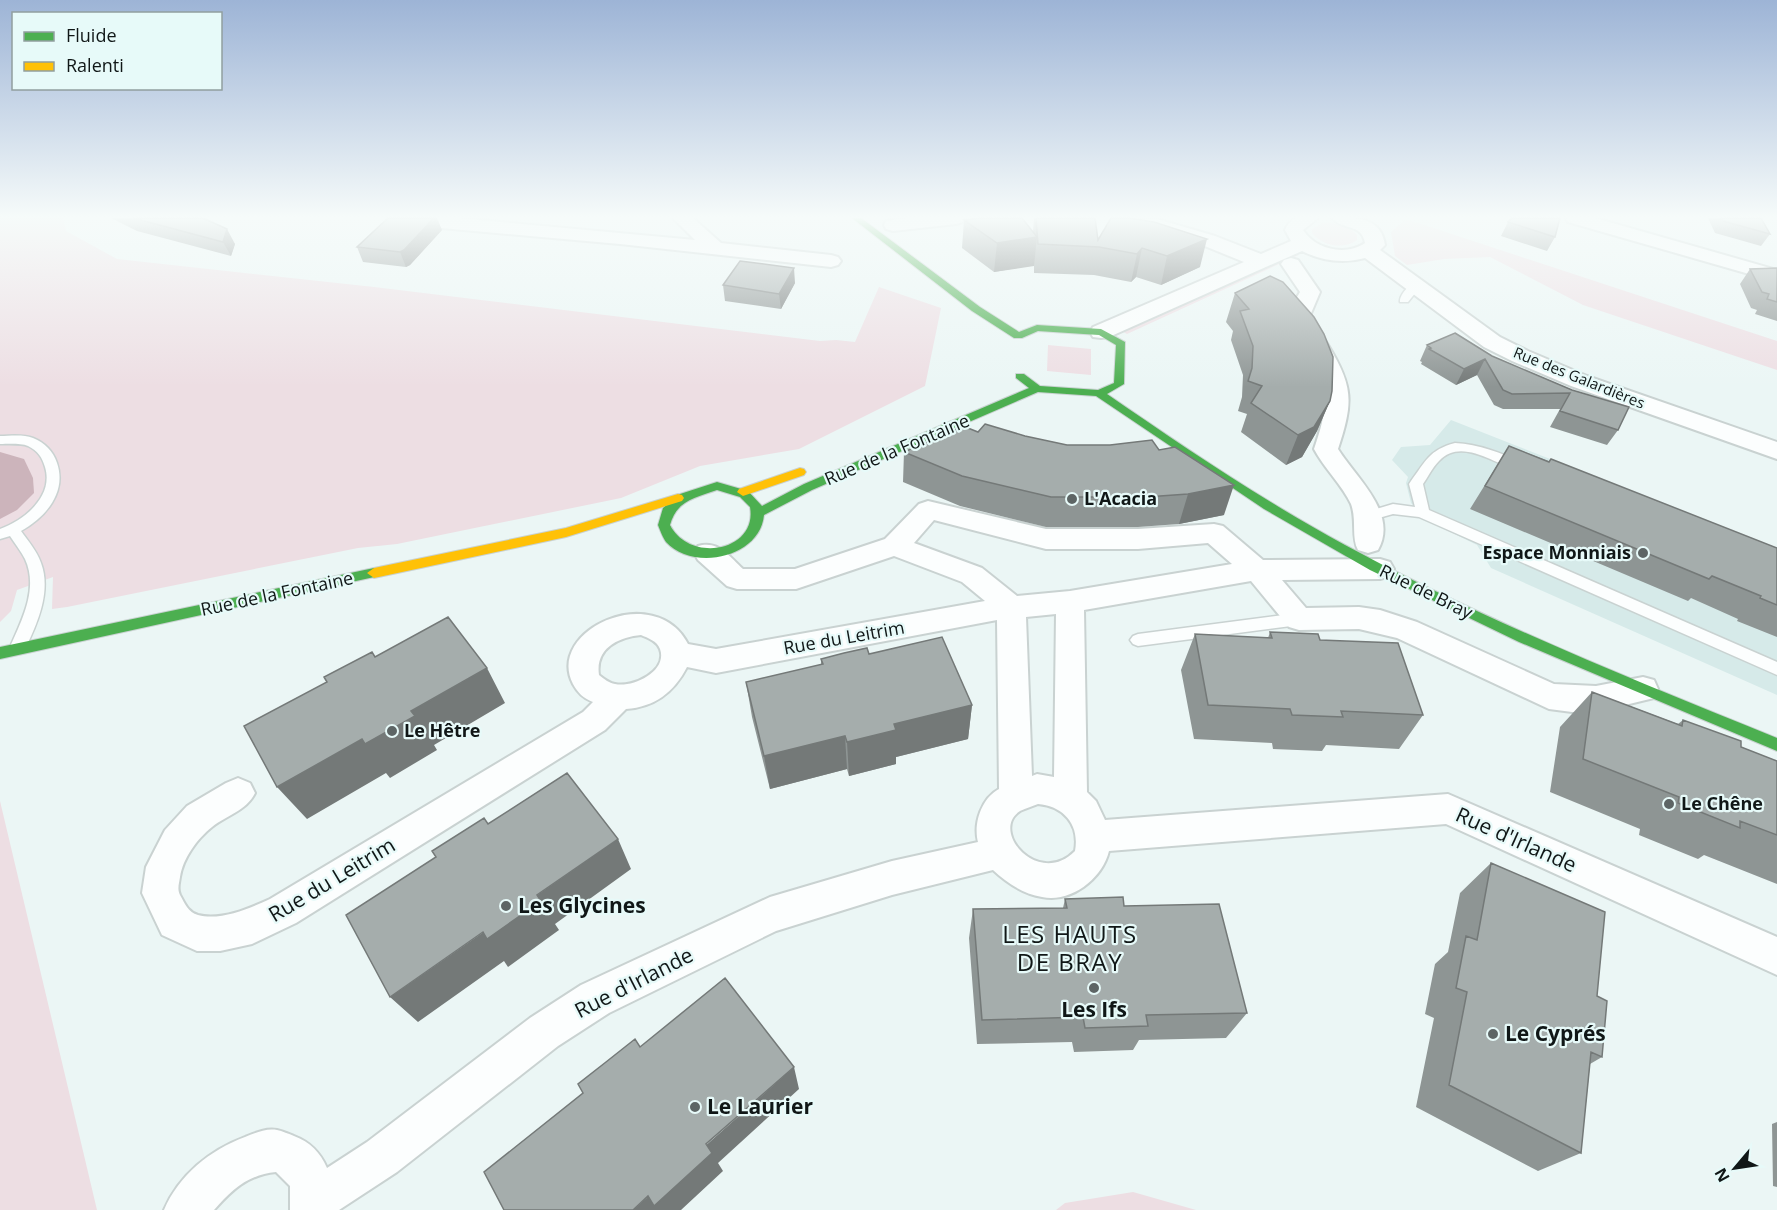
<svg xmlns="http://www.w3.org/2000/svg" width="1777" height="1210" viewBox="0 0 1777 1210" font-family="'Open Sans',sans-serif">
<rect width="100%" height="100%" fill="#ebf6f5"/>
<path fill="#d6eae9" d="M 1451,420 L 1777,548 L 1777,695 L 1491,568 L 1477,545 L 1430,522 L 1411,503 L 1406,483 L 1408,477 L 1392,460 L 1401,447 L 1430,445 Z"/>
<path fill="#eddee3" d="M 0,218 L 63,218 L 66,231 L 117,259 L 374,287 L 820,341 L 836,340 L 855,342 L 879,287 L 941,308 L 925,386 L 799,449 L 700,466 L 621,498 L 397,544 L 358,548 L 67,607 L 52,609 L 53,577 L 17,590 L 11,611 L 0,622 Z
M 1406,219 L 1777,341 L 1777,370 L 1583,305 L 1490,257 L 1444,259 L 1407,265 L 1395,256 L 1391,232 Z
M 1323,223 C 1336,223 1348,225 1357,235 L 1357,240 C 1344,250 1322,246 1312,233 L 1312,229 Z
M 1292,251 L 1299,255 L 1127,334 L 1120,330 Z
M 1048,345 L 1091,349 L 1091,375 L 1047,371 Z
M 0,801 L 97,1210 L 0,1210 Z
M 1133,1192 L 1196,1210 L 1056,1210 L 1065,1203 Z"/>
<path fill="#ccb4bb" d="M 0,452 L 24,459 L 33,478 L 34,493 L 17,510 L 0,519 Z"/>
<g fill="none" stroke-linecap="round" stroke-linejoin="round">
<g stroke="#c9d2d1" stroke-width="3">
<path id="lane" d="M 1416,282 L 1421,285 L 1420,287 L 1408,302 L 1400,302 C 1399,296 1409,284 1416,282 Z
M 0,436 C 10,436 23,434 33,438 C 45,443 53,451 57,463 C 67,492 46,517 21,531 C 28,541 37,551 41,563 C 52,592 36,627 23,653 L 11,653 L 9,649 C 21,622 39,589 25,559 C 21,551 15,544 10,536 L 0,539 L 0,529 C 25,520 54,496 45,467 C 42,457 38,451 28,446 C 21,443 8,444 0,444 Z
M 1455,443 C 1479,444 1501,453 1523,463 L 1525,466 L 1518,470 C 1494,464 1461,437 1439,461 C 1432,468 1428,477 1423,484 L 1429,510 L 1777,662 L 1777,675 L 1419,517 L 1393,514 L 1368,521 L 1363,519 L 1361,516 L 1363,513 L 1393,504 L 1415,507 L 1409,484 L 1411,481 C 1426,461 1429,450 1455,443 Z
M 1299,613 L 1304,615 L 1307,619 L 1304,623 L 1299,625 L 1138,646 L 1133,644 L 1130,640 L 1133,636 L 1138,634 Z"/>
</g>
<g stroke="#c9d2d1" stroke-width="4">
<path id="street" d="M 388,218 L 458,218 L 695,240 L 673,218 L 693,218 L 721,243 L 831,255 L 838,257 L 841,261 L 838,265 L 831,267 L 620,244 L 397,224 L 390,222 Z
M 907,218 L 965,218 L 963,222 L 956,224 L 893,231 L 886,229 L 884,225 L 886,221 Z
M 1112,218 L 1157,219 L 1215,236 L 1261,254 L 1291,241 L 1285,230 C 1293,213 1302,218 1318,218 L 1303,230 C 1316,250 1346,256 1365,243 C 1362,223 1341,230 1332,218 C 1354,217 1381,216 1385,245 L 1380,250 L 1500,337 L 1528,351 L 1587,376 L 1777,442 L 1777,459 L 1571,386 L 1512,361 L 1484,347 L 1365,258 C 1343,264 1322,261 1302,251 L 1109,337 L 1101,338 L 1093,337 L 1090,332 L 1093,327 L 1244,262 L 1185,238 L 1114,222 Z
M 1566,218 L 1595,218 L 1777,270 L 1777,282 L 1568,222 Z
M 1291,258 L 1298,260 L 1320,292 L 1309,318 C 1312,328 1322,336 1328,345 C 1354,387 1353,403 1338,449 C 1355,477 1399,513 1378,550 L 1368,553 L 1358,550 C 1351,537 1357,520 1351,504 C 1342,485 1324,468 1314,449 C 1328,408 1331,387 1307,348 C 1302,339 1291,331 1288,322 C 1286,314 1296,299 1300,292 L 1281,264 L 1284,260 Z
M 928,501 L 1046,529 L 1138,529 L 1214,524 L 1223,526 L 1263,560 L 1380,559 L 1390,562 L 1394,569 L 1390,576 L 1380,579 L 1282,580 L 1306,608 L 1359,607 L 1380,610 L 1417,622 L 1554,684 L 1596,686 L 1643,677 L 1654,680 L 1658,689 L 1654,698 L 1596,712 L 1572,712 L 1549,709 L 1397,638 L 1359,629 L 1299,630 L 1289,627 L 1251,581 L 1084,610 L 1087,792 L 1096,801 L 1105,820 L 1448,794 L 1777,937 L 1777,975 L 1446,824 L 1109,851 C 1102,879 1071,903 1042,897 C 1023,894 1007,883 993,870 L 892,895 L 776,931 L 609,1013 L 558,1046 L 397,1172 L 339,1210 L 290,1210 L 290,1186 L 276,1172 C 247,1175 232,1190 214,1210 L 164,1210 C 179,1175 210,1150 245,1137 C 255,1133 266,1128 277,1130 C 282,1131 289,1134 294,1136 C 310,1142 320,1152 327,1168 L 367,1142 L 530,1018 L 581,985 L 770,897 L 892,861 L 978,842 C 973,823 982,798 999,789 L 997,620 L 716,673 L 687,667 C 674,692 655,707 626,709 L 605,730 L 296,923 L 252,944 L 220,951 L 197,951 L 162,935 L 142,893 L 146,867 L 165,830 L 187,806 L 226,783 L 238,778 L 250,783 L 255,793 C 246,811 227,815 212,827 C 197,839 183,858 180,877 C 179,884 177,889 180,895 C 185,904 188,912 198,915 C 221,921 250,908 270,899 L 583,712 L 593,702 C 583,698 578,693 573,684 C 545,630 655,580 688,644 L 716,649 L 985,601 L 962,582 L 894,556 L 796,589 L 737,589 L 727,586 L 698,560 L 694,553 L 698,546 C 718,540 729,556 743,569 L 795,569 L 885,539 L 919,504 ZM 934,520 L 1046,549 L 1138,549 L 1208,543 L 1232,564 L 1070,591 L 1017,596 L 982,568 L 914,543 ZM 1056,614 L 1054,777 L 1037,774 L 1032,776 L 1026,617 ZM 641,635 C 648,638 657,641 660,649 C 668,671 633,688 615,684 C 609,683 604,679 599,675 C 595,648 619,637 641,635 ZM 1038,804 C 1063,806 1080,824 1075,851 C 1039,888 989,831 1020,811 C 1026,808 1033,806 1038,804 Z"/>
</g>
<g stroke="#c9d2d1" stroke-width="2">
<path id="fast" d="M 852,218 L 861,218 L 980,307 L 1019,332 L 1037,325 L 1101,329 L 1125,342 L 1124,384 L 1107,394 C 1184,447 1262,500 1345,545 C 1484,620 1631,679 1777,738 L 1777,751 L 1519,642 L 1370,570 L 1264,509 L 1096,396 L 1038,392 L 812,490 L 764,515 C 760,558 693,572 666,542 C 663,538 660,530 658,525 L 663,508 L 680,494 L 717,482 L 748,491 L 762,506 L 804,484 L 1029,388 L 1016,378 L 1016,374 L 1024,374 L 1040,386 L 1098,390 L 1114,383 L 1116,345 L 1099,335 L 1038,331 L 1022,338 L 1014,338 L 972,311 ZM 717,490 L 740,497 L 750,507 C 758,551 690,564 670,525 C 677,500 695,498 717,490 Z
M 374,568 L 379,570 L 381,573 L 379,576 L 0,659 L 0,647 Z"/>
</g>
<g stroke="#c9d2d1" stroke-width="2">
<path id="slow" d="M 800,468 L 804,469 L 806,472 L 804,475 L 743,496 L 737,492 L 739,489 Z
M 678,494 L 682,495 L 684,498 L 682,501 L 566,537 L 374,578 L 367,573 L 374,568 L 566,528 Z"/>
</g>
<use href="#lane" fill="#fcfefe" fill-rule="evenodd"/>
<use href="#street" fill="#fcfefe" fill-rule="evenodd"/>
<use href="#fast" fill="#4caf50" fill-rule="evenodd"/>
<use href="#slow" fill="#ffc107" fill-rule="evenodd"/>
</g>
<path fill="#8e9594" d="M 111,218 L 203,218 L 235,244 L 231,256 L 137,231 Z
M 1034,218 L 1095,218 L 1098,240 L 1111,218 L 1200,267 L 1161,285 L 1136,277 L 1131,282 L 1094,275 L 1034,273 L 1034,265 L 994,272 L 962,248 L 964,220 L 1033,232 Z
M 1708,218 L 1761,218 L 1770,234 L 1761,246 L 1715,233 Z
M 1508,222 L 1555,237 L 1547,251 L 1501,236 Z
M 442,230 L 410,265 L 406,267 L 363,262 L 357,247 Z
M 1777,268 L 1777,321 L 1755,314 L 1757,310 L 1751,308 L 1740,284 L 1750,269 Z
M 1270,276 L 1330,401 L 1317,431 L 1302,457 L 1286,465 L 1241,432 L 1247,414 L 1238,411 L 1242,397 L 1243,375 L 1231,340 L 1233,331 L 1226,322 L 1235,293 Z
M 795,283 L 781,309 L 725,301 L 723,285 Z
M 1427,345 L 1492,356 L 1572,390 L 1618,430 L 1607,445 L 1550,427 L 1560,409 L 1503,409 L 1494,405 L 1477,375 L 1456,385 L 1421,364 L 1422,362 L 1420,361 Z
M 978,432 L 1025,436 L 1067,445 L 1159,450 L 1224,515 L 1179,524 L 1138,527 L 1046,527 L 960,506 L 903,482 L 904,452 Z
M 1509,446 L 1777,548 L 1777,637 L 1737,621 L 1738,619 L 1691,598 L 1688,601 L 1470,509 Z
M 1270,632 L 1320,640 L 1423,715 L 1399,749 L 1326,745 L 1322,751 L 1273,749 L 1272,743 L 1194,739 L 1181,670 L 1195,634 L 1268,638 Z
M 869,654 L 972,705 L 968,739 L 896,757 L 896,764 L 849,776 L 847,769 L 770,789 L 752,717 L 746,682 L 821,665 L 821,659 Z
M 1592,692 L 1678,724 L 1683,720 L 1741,747 L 1777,761 L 1777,884 L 1704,855 L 1698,859 L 1639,835 L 1640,829 L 1550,792 L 1560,727 Z
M 1491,863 L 1597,996 L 1602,1057 L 1590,1064 L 1581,1153 L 1538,1171 L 1416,1107 L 1434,1018 L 1425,1014 L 1435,964 L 1448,952 L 1460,893 Z
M 1065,899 L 1124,906 L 1247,1013 L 1226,1038 L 1139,1040 L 1133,1050 L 1074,1052 L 1072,1042 L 977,1044 L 969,938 L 973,909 L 1063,908 Z
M 1777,1122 L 1777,1187 L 1773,1186 L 1772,1124 Z"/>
<path fill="#747978" d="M 434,218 L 437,218 L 442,230 L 410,265 L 406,267 L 400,252 Z
M 227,229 L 235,244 L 231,256 L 223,242 Z
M 1037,237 L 1034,266 L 994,272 L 997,243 Z
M 1207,239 L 1200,267 L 1161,285 L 1167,256 Z
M 1142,248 L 1136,277 L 1131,282 L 1137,254 Z
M 794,268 L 795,283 L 781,309 L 779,294 Z
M 1485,359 L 1477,375 L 1456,385 L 1464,369 Z
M 1330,401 L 1317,431 L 1302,457 L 1286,465 L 1298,435 Z
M 1234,485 L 1224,515 L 1179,524 L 1188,494 Z
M 487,668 L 505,703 L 434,745 L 437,750 L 390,778 L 386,773 L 307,819 L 277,787 Z
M 972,705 L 968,739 L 896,757 L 896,764 L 849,776 L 847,742 L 894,724 Z
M 845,736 L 847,769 L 770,789 L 764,756 Z
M 618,839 L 631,869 L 555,924 L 559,930 L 508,967 L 504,961 L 418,1022 L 390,997 Z
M 794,1067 L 799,1089 L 718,1163 L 723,1171 L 681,1210 L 633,1210 Z"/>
<path fill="#a5adac" stroke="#747978" stroke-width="1.5" d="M 133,218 L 203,218 L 227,229 L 223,242 Z
M 388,218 L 434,218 L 404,250 L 400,252 L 357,247 Z
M 980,218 L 1022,218 L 1037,237 L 997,243 L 964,220 Z
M 1036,218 L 1095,218 L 1098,240 L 1111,218 L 1130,218 L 1154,222 L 1207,239 L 1167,256 L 1142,248 L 1137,254 L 1099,247 L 1038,244 Z
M 1512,218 L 1560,218 L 1555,237 L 1508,222 Z
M 1721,218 L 1761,218 L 1770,234 L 1723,221 Z
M 740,261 L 794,268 L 779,294 L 723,285 Z
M 1777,268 L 1777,302 L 1767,299 L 1769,294 L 1762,292 L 1750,269 Z
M 1270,276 L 1283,282 L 1314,317 L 1324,334 L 1333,357 L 1332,391 L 1330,401 L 1314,427 L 1298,435 L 1251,403 L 1262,386 L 1248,381 L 1252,368 L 1253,346 L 1240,311 L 1249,309 L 1235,293 Z
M 1455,333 L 1492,356 L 1572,390 L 1629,407 L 1618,430 L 1560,411 L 1570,393 L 1512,394 L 1503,390 L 1485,359 L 1464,369 L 1429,349 L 1431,348 L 1427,345 Z
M 985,424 L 1025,436 L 1067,445 L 1110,445 L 1152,440 L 1159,450 L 1175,447 L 1234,485 L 1188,494 L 1146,497 L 1051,497 L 962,476 L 904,452 L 963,426 L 978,432 Z
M 1509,446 L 1549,462 L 1551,459 L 1777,548 L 1777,605 L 1760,598 L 1761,596 L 1712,576 L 1709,579 L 1485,486 Z
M 448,617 L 487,668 L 411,711 L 415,716 L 365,744 L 362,739 L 277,787 L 244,726 L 327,682 L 324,677 L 372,652 L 375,657 Z
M 1270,632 L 1318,634 L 1320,640 L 1398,643 L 1423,715 L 1341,711 L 1343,717 L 1292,715 L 1290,709 L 1208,705 L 1195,634 L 1272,638 Z
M 942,637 L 972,705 L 894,724 L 896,730 L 847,742 L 845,736 L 764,756 L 746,682 L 823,664 L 821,659 L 844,653 L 867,648 L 869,654 Z
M 1592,692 L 1682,726 L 1683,720 L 1741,741 L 1741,747 L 1777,761 L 1777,835 L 1740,821 L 1740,828 L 1678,803 L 1679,797 L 1583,759 Z
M 567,773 L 618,839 L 537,895 L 541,901 L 487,939 L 483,932 L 390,997 L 346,915 L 436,857 L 432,851 L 484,818 L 488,824 Z
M 1491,863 L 1605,912 L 1597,996 L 1607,1001 L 1602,1057 L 1591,1052 L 1581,1153 L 1449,1085 L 1467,992 L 1456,988 L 1466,936 L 1477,940 Z
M 1123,897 L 1124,906 L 1219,904 L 1247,1013 L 1146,1015 L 1148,1026 L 1085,1028 L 1083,1017 L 982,1020 L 973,909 L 1067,908 L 1065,899 Z
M 725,978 L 794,1067 L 706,1144 L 712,1153 L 654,1206 L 648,1196 L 633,1210 L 504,1210 L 484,1172 L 583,1093 L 578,1084 L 606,1062 L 635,1039 L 640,1047 Z"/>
<linearGradient id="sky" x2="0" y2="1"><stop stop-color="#9db4d6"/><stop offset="0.56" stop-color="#f6fbfa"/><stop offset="1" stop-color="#f6fbfa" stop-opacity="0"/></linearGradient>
<rect width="1777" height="387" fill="url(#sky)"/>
<g fill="#5d6565" stroke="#e7faf9" stroke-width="2">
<circle cx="1072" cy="499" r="6"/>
<circle cx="1643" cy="553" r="6"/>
<circle cx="392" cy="731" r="6"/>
<circle cx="1669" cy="804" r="6"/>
<circle cx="506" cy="906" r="6"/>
<circle cx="1094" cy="988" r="6"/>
<circle cx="1493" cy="1034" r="6"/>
<circle cx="695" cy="1107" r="6"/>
</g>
<g text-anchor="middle" stroke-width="4.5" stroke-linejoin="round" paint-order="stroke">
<g font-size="15" fill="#101717" stroke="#e7faf9">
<text transform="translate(1579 378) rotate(22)" y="5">Rue des Galardières</text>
</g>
<g font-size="18" fill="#101717" stroke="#e7faf9">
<text transform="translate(897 450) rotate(-23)" y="6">Rue de la Fontaine</text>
<text transform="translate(1426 592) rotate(26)" y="6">Rue de Bray</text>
<text transform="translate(277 594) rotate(-12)" y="6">Rue de la Fontaine</text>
<text transform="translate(844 638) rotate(-10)" y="6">Rue du Leitrim</text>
</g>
<g font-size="18" font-weight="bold" fill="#101717" stroke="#e7faf9" text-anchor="start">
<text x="1084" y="505">L'Acacia</text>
<text x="1631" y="559" text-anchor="end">Espace Monniais</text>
<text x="404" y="737">Le Hêtre</text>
<text x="1681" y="810">Le Chêne</text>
</g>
<g font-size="21" fill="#101717" stroke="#e7faf9">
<text transform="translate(1516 840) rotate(24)" y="7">Rue d'Irlande</text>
<text transform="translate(332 880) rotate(-31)" y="7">Rue du Leitrim</text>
<text transform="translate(634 983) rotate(-27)" y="7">Rue d'Irlande</text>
</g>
<g font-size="21" font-weight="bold" fill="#101717" stroke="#e7faf9" text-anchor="start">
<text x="518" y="913">Les Glycines</text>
<text x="1094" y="1017" text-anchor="middle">Les Ifs</text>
<text x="1505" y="1041">Le Cyprés</text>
<text x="707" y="1114">Le Laurier</text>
</g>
<g font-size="24" letter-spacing="1.5" fill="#101717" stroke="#e7faf9">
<text x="1070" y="943">LES HAUTS<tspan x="1070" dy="28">DE BRAY</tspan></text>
</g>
</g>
<rect x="12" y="12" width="210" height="78" fill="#e7faf9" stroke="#919f9f" stroke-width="1.5"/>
<rect x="24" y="32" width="30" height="9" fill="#4caf50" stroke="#919f9f" stroke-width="1.5"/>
<text x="66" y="42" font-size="18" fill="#101717">Fluide</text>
<rect x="24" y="62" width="30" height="9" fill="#ffc107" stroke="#919f9f" stroke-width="1.5"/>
<text x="66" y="72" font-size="18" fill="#101717">Ralenti</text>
<g transform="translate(1735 1168) rotate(241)" stroke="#e7faf9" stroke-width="4.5" paint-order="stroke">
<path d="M0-4.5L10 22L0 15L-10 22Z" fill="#101717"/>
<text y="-9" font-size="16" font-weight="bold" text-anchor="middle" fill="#101717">N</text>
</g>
</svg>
